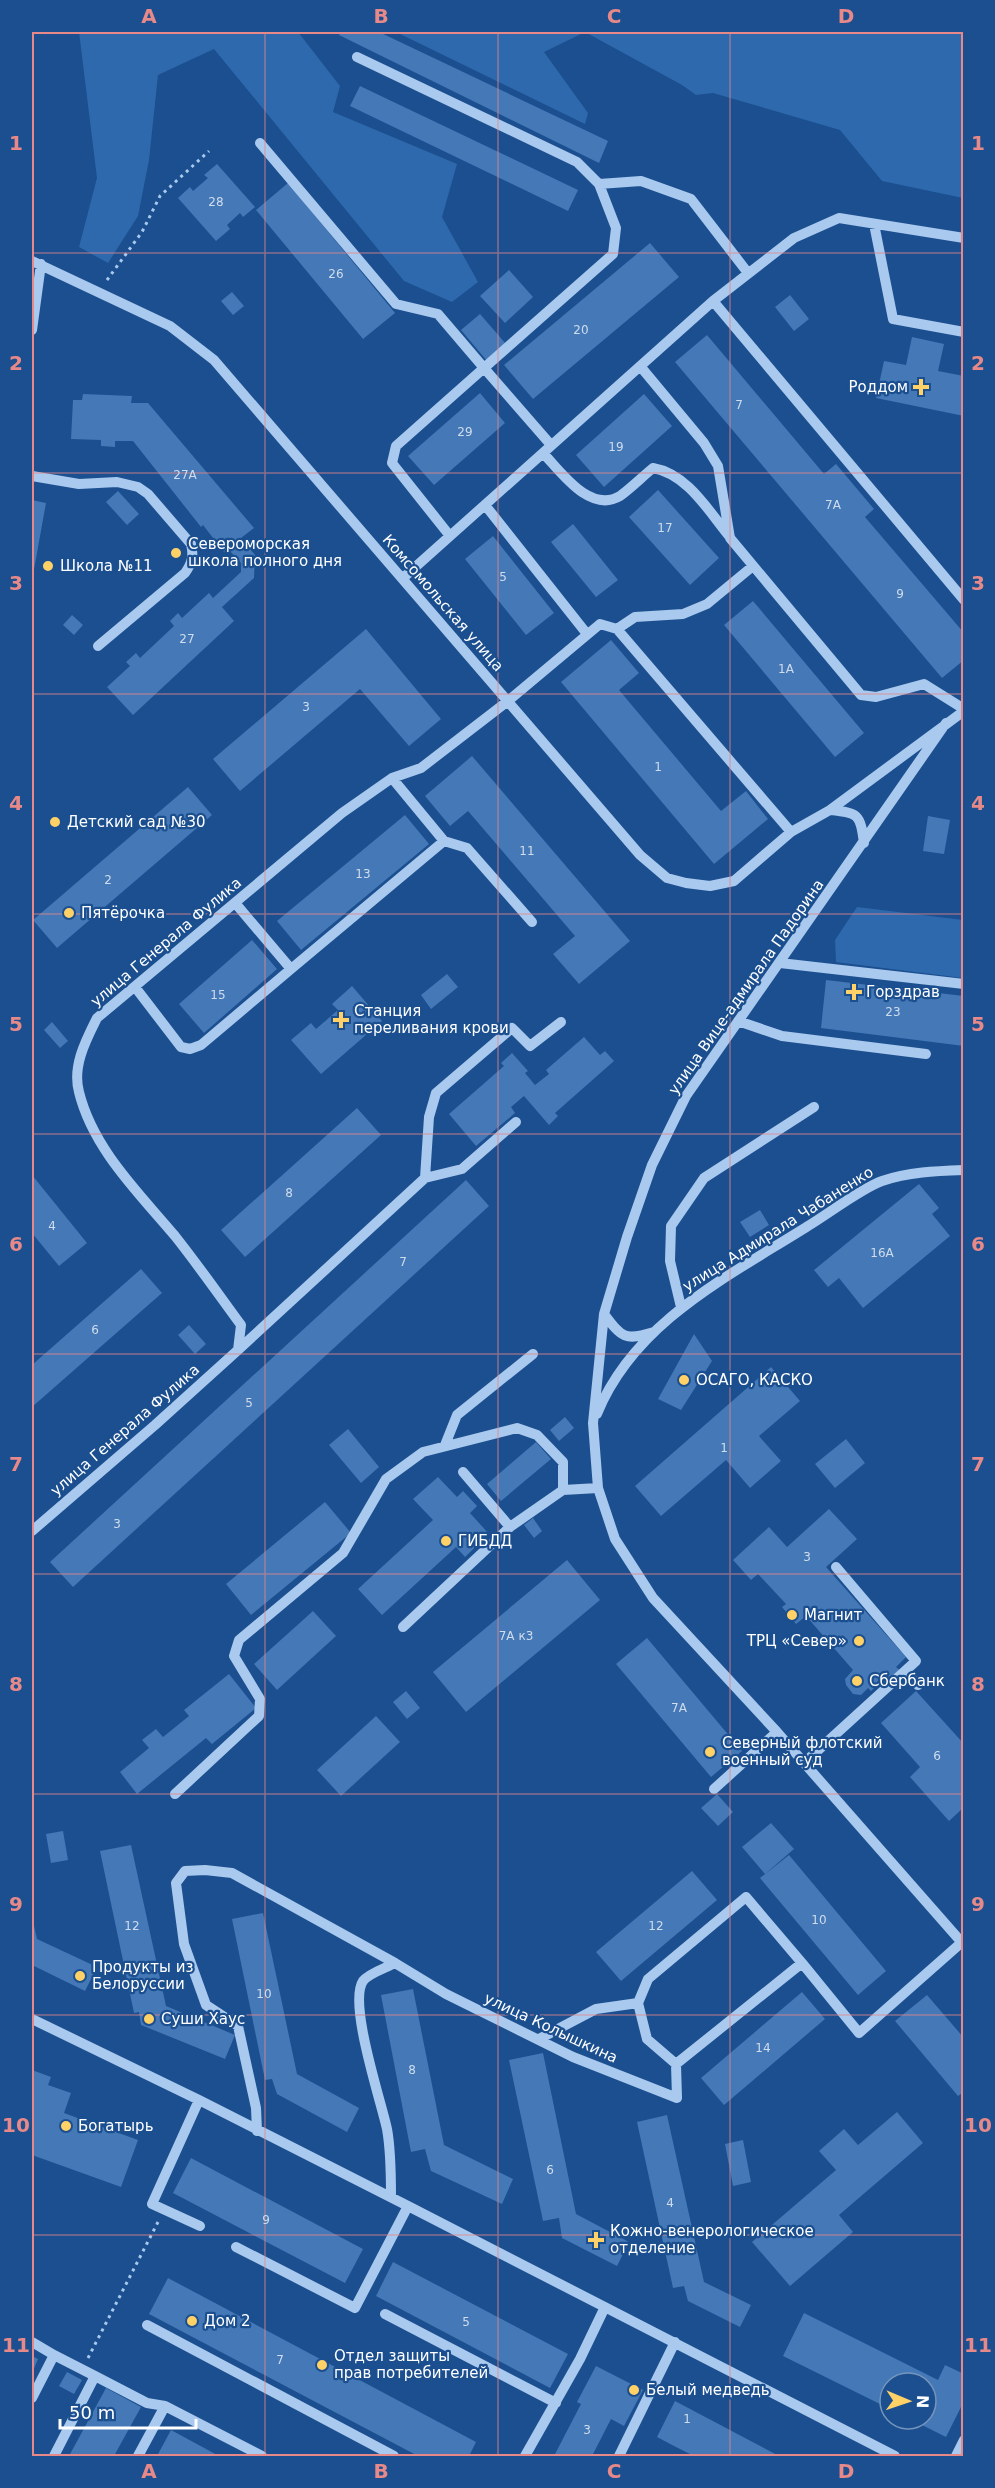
<svg xmlns="http://www.w3.org/2000/svg" width="995" height="2488" viewBox="0 0 995 2488" font-family="'DejaVu Sans',sans-serif">
<rect width="100%" height="100%" fill="#1b4f8f"/>
<path fill="#2e69ad" d="M 79,32 L 298,32 L 340,86 L 333,112 L 457,164 L 442,217 L 478,282 L 452,302 L 404,281 L 214,49 L 158,75 L 149,160 L 138,216 L 108,263 L 79,247 L 97,178 Z
M 396,32 L 963,32 L 963,198 L 882,181 L 840,130 L 713,93 L 696,95 L 682,85 L 585,32 L 544,52 L 588,113 L 585,124 Z
M 857,907 L 963,920 L 963,978 L 836,962 L 835,940 Z"/>
<path fill="#4478b7" d="M 340,32 L 379,32 L 608,141 L 599,163 L 339,35 Z
M 360,86 L 578,190 L 568,211 L 350,106 Z
M 217,164 L 255,207 L 243,217 L 240,213 L 227,225 L 230,229 L 216,241 L 178,198 L 190,187 L 193,191 L 208,178 L 204,175 Z
M 288,183 L 395,313 L 363,339 L 256,210 Z
M 650,243 L 679,277 L 533,399 L 504,365 Z
M 509,270 L 533,297 L 505,323 L 480,296 Z
M 232,292 L 244,306 L 233,315 L 221,301 Z
M 790,295 L 809,319 L 794,331 L 775,307 Z
M 480,314 L 506,344 L 487,361 L 461,330 Z
M 707,335 L 824,474 L 836,464 L 874,509 L 865,517 L 964,633 L 964,660 L 942,678 L 675,362 Z
M 912,337 L 944,344 L 938,371 L 964,376 L 964,416 L 876,398 L 884,361 L 906,365 Z
M 480,393 L 505,423 L 434,485 L 408,456 Z
M 83,394 L 132,396 L 131,403 L 148,403 L 254,528 L 241,538 L 255,555 L 254,578 L 222,607 L 234,621 L 133,715 L 107,687 L 130,666 L 126,662 L 136,653 L 140,658 L 174,626 L 170,621 L 178,613 L 182,618 L 209,593 L 213,598 L 241,572 L 241,563 L 228,549 L 224,552 L 203,525 L 201,527 L 133,441 L 115,441 L 115,447 L 101,446 L 101,440 L 71,439 L 73,400 L 82,400 Z
M 644,394 L 672,426 L 604,487 L 576,455 Z
M 658,490 L 719,558 L 690,585 L 629,517 Z
M 118,491 L 139,514 L 127,525 L 106,502 Z
M 32,500 L 46,503 L 33,575 L 32,575 Z
M 573,524 L 618,580 L 596,597 L 551,542 Z
M 493,536 L 554,613 L 526,635 L 465,559 Z
M 753,601 L 864,733 L 835,757 L 724,625 Z
M 72,615 L 83,625 L 74,635 L 63,625 Z
M 366,629 L 441,719 L 409,746 L 360,689 L 240,791 L 213,759 Z
M 611,640 L 639,673 L 619,690 L 721,811 L 746,791 L 768,819 L 714,864 L 561,682 Z
M 472,756 L 630,941 L 579,984 L 553,954 L 575,936 L 468,811 L 450,826 L 425,796 Z
M 188,787 L 212,815 L 57,948 L 33,920 Z
M 405,815 L 429,844 L 301,950 L 277,921 Z
M 928,816 L 950,820 L 944,854 L 923,851 Z
M 252,940 L 277,969 L 204,1033 L 179,1004 Z
M 447,974 L 458,987 L 431,1009 L 421,995 Z
M 826,980 L 964,996 L 964,1046 L 821,1028 Z
M 352,986 L 382,1021 L 321,1074 L 291,1040 L 311,1023 L 316,1029 L 338,1010 L 332,1004 Z
M 52,1022 L 68,1041 L 60,1048 L 44,1030 Z
M 584,1037 L 600,1055 L 605,1051 L 614,1061 L 555,1113 L 558,1116 L 549,1125 L 524,1096 L 511,1107 L 515,1113 L 476,1146 L 449,1114 L 504,1066 L 501,1063 L 512,1053 L 528,1071 L 525,1073 L 535,1085 L 549,1074 L 546,1070 Z
M 357,1108 L 381,1135 L 245,1257 L 221,1230 Z
M 32,1175 L 87,1243 L 59,1266 L 32,1233 Z
M 466,1180 L 489,1206 L 73,1587 L 50,1562 Z
M 919,1184 L 939,1208 L 932,1214 L 950,1236 L 863,1308 L 839,1278 L 828,1287 L 814,1270 Z
M 760,1210 L 769,1225 L 750,1237 L 740,1222 Z
M 141,1269 L 162,1293 L 32,1407 L 32,1365 Z
M 189,1325 L 206,1344 L 195,1354 L 178,1335 Z
M 694,1334 L 712,1361 L 681,1410 L 658,1399 Z
M 771,1367 L 800,1401 L 759,1436 L 781,1461 L 750,1488 L 726,1460 L 661,1516 L 635,1486 Z
M 565,1417 L 574,1428 L 559,1441 L 550,1430 Z
M 348,1429 L 379,1467 L 361,1483 L 329,1445 Z
M 846,1439 L 865,1463 L 835,1488 L 815,1464 Z
M 536,1442 L 551,1459 L 501,1501 L 487,1484 Z
M 438,1477 L 457,1497 L 463,1491 L 477,1506 L 470,1513 L 489,1534 L 465,1557 L 456,1547 L 382,1615 L 358,1589 L 433,1520 L 413,1499 Z
M 325,1502 L 351,1533 L 251,1615 L 226,1584 Z
M 829,1509 L 857,1539 L 826,1567 L 906,1657 L 896,1667 L 901,1671 L 887,1684 L 882,1680 L 871,1691 L 868,1688 L 861,1695 L 853,1694 L 846,1685 L 845,1679 L 853,1670 L 806,1616 L 796,1624 L 782,1607 L 786,1604 L 758,1574 L 751,1580 L 733,1560 L 769,1527 L 787,1547 Z
M 533,1518 L 542,1531 L 534,1538 L 524,1525 Z
M 567,1560 L 600,1600 L 466,1712 L 433,1672 Z
M 313,1611 L 336,1636 L 277,1690 L 254,1664 Z
M 647,1638 L 742,1751 L 711,1777 L 616,1664 Z
M 229,1674 L 256,1708 L 212,1744 L 206,1738 L 137,1794 L 120,1772 L 149,1748 L 142,1740 L 156,1729 L 163,1737 L 189,1716 L 184,1710 Z
M 406,1691 L 420,1708 L 407,1719 L 393,1702 Z
M 916,1691 L 964,1744 L 964,1811 L 962,1809 L 949,1821 L 910,1777 L 920,1767 L 881,1723 Z
M 376,1716 L 400,1742 L 341,1796 L 317,1770 Z
M 717,1794 L 733,1812 L 718,1826 L 701,1808 Z
M 771,1823 L 794,1849 L 765,1874 L 742,1847 Z
M 63,1831 L 68,1860 L 51,1863 L 46,1834 Z
M 131,1845 L 166,2006 L 235,2035 L 225,2059 L 141,2025 L 139,2012 L 134,2013 L 100,1851 Z
M 789,1855 L 886,1971 L 858,1995 L 760,1878 Z
M 692,1871 L 717,1900 L 621,1981 L 596,1952 Z
M 263,1913 L 297,2074 L 359,2108 L 347,2132 L 277,2094 L 272,2079 L 265,2080 L 232,1919 Z
M 32,1917 L 37,1939 L 97,1967 L 85,1991 L 32,1965 Z
M 413,1989 L 444,2145 L 513,2179 L 502,2204 L 431,2171 L 425,2149 L 411,2152 L 381,1995 Z
M 802,1992 L 825,2019 L 724,2105 L 701,2078 Z
M 927,1995 L 964,2038 L 964,2092 L 958,2096 L 895,2021 Z
M 543,2053 L 576,2214 L 629,2242 L 617,2266 L 562,2238 L 559,2218 L 543,2221 L 509,2060 Z
M 32,2070 L 51,2077 L 48,2085 L 71,2093 L 64,2113 L 138,2140 L 121,2187 L 32,2155 Z
M 897,2112 L 923,2143 L 839,2215 L 853,2232 L 790,2286 L 752,2242 L 836,2170 L 819,2151 L 844,2129 L 858,2145 Z
M 667,2115 L 704,2282 L 751,2305 L 740,2327 L 688,2301 L 684,2286 L 673,2288 L 637,2122 Z
M 743,2140 L 751,2182 L 733,2186 L 725,2144 Z
M 191,2158 L 363,2249 L 345,2283 L 173,2193 Z
M 393,2262 L 568,2354 L 550,2388 L 376,2296 Z
M 168,2278 L 476,2442 L 469,2456 L 418,2456 L 149,2314 Z
M 804,2313 L 938,2380 L 945,2365 L 964,2374 L 964,2401 L 946,2437 L 910,2419 L 926,2419 L 926,2383 L 890,2383 L 890,2409 L 783,2356 Z
M 32,2356 L 38,2359 L 32,2373 Z
M 596,2366 L 643,2390 L 624,2426 L 611,2419 L 592,2456 L 554,2456 L 581,2404 L 577,2402 Z
M 67,2372 L 82,2380 L 74,2394 L 59,2386 Z
M 106,2388 L 141,2407 L 114,2456 L 69,2456 Z
M 675,2401 L 779,2456 L 694,2456 L 674,2446 L 657,2437 Z
M 171,2430 L 219,2456 L 157,2456 Z"/>
<g fill="none" stroke-linecap="round" stroke-linejoin="round">
<path stroke="#a9c9ee" stroke-width="3" stroke-dasharray="3 4.5" stroke-linecap="butt" d="M 107,280 L 142,232 L 160,196 L 209,151
M 88,2358 L 158,2222"/>
<path stroke="#a9c9ee" stroke-width="10" d="M 357,57 L 577,162 L 599,184 L 616,228 L 613,254 L 484,368 L 551,445
M 260,143 L 396,304 L 438,314 L 484,368 L 396,446 L 392,463 L 450,536
M 599,184 L 641,181 L 691,199 L 748,273
M 874,224 L 893,319 L 964,332
M 32,261 L 170,326 L 214,360 L 640,855 L 667,878 L 686,883 L 710,886 L 734,881 L 791,832 L 830,810 L 964,711
M 713,301 L 964,600
M 32,330 L 41,264
M 640,366 L 704,443 L 718,466 L 730,538 L 861,695 L 876,697 L 924,684 L 964,709
M 543,453 C 561,472 590,514 620,496 C 631,488 642,477 653,468 C 688,474 709,512 730,537
M 32,476 L 79,484 L 117,482 L 138,487 L 148,494 L 191,544 C 194,556 192,563 185,573 L 98,646
M 485,505 L 587,634
M 403,578 L 713,301 L 794,238 L 839,218 L 964,238
M 617,629 L 635,617 L 683,614 L 707,604 L 753,566
M 946,723 L 686,1096 L 652,1165 L 627,1237 L 604,1314 L 593,1423 L 598,1488 L 615,1539 L 653,1598 L 777,1732 L 964,1945
M 392,778 L 444,841
M 830,810 C 859,813 860,814 864,843
M 236,904 L 291,969 L 444,841 L 467,848 L 532,922
M 780,963 L 964,984
M 135,987 L 181,1047 L 190,1049 L 201,1045 L 291,969
M 738,1021 L 782,1036 L 926,1054
M 425,1178 L 462,1169 L 516,1122
M 681,1307 L 670,1261 L 671,1226 L 704,1178 L 814,1107
M 604,1314 C 622,1338 625,1341 654,1332
M 238,1350 L 425,1178 L 429,1117 L 436,1093 L 512,1028 L 530,1046 L 561,1022
M 597,1414 C 634,1322 729,1276 808,1226 C 828,1214 862,1188 882,1181 C 908,1172 936,1171 964,1170
M 445,1445 L 457,1415 L 533,1354
M 563,1490 L 598,1488
M 32,1531 L 155,1425 L 238,1350 L 241,1325 C 219,1295 198,1265 175,1236 C 139,1193 93,1149 79,1092 C 72,1066 86,1040 97,1018 L 342,813 L 392,778 L 421,768 L 508,701 L 600,624 L 617,629 L 791,832
M 403,1627 L 510,1527 L 463,1472
M 906,1672 L 918,1685
M 804,1763 L 916,1661 L 836,1567
M 714,1789 L 777,1732
M 175,1794 L 259,1716 L 260,1699 L 234,1656 L 239,1640 L 343,1553 L 386,1479 L 423,1452 L 517,1428 L 537,1435 L 563,1462 L 563,1490 L 510,1527
M 32,2019 L 199,2100 L 408,2206 L 895,2456
M 539,2039 L 596,2009 L 638,2003
M 676,2064 L 647,2039 L 638,2003 L 648,1979 L 746,1897 L 802,1963
M 199,2100 L 152,2204 L 200,2226
M 257,2131 L 256,2108 L 238,2026 L 206,2005 L 184,1944 L 176,1883 L 185,1871 L 205,1870 L 232,1873 L 395,1963 L 446,1994 L 573,2057 L 677,2098 L 676,2064 L 802,1963 L 859,2033 L 961,1943
M 391,2197 C 391,2175 391,2151 387,2129 C 381,2101 348,2003 363,1981 C 369,1973 386,1968 395,1963
M 236,2247 L 355,2308 L 408,2206
M 385,2314 L 556,2403
M 147,2325 L 394,2456
M 32,2342 L 54,2355
M 95,2376 L 147,2403 L 165,2406
M 32,2398 L 54,2355 L 95,2376 L 54,2456
M 138,2456 L 165,2406 L 262,2456
M 525,2456 L 580,2359 L 605,2307
M 619,2456 L 675,2342
M 956,2456 L 964,2440"/>
</g>
<path fill="none" stroke="#e88989" stroke-width="1.5" stroke-opacity="0.55" d="M 265,32 L 265,2456M 498,32 L 498,2456M 730,32 L 730,2456M 32,253 L 964,253M 32,473 L 964,473M 32,694 L 964,694M 32,914 L 964,914M 32,1134 L 964,1134M 32,1354 L 964,1354M 32,1574 L 964,1574M 32,1794 L 964,1794M 32,2015 L 964,2015M 32,2235 L 964,2235"/>
<g fill="#ffd166" stroke="#1b4f8f" stroke-width="2">
<path d="M918 378h6v6h6v6h-6v6h-6v-6h-6v-6h6z"/>
<circle cx="176" cy="553" r="6"/>
<circle cx="48" cy="566" r="6"/>
<circle cx="55" cy="822" r="6"/>
<circle cx="69" cy="913" r="6"/>
<path d="M851 983h6v6h6v6h-6v6h-6v-6h-6v-6h6z"/>
<path d="M338 1011h6v6h6v6h-6v6h-6v-6h-6v-6h6z"/>
<circle cx="684" cy="1380" r="6"/>
<circle cx="446" cy="1541" r="6"/>
<circle cx="792" cy="1615" r="6"/>
<circle cx="859" cy="1641" r="6"/>
<circle cx="857" cy="1681" r="6"/>
<circle cx="710" cy="1752" r="6"/>
<circle cx="80" cy="1976" r="6"/>
<circle cx="149" cy="2019" r="6"/>
<circle cx="66" cy="2126" r="6"/>
<path d="M593 2231h6v6h6v6h-6v6h-6v-6h-6v-6h6z"/>
<circle cx="192" cy="2321" r="6"/>
<circle cx="322" cy="2365" r="6"/>
<circle cx="634" cy="2390" r="6"/>
</g>
<g text-anchor="middle" stroke-width="4.5" stroke-linejoin="round" paint-order="stroke">
<g font-size="12" fill="#d0dded">
<text x="216" y="206">28</text>
<text x="336" y="278">26</text>
<text x="581" y="334">20</text>
<text x="739" y="409">7</text>
<text x="465" y="436">29</text>
<text x="616" y="451">19</text>
<text x="185" y="479">27А</text>
<text x="833" y="509">7А</text>
<text x="665" y="532">17</text>
<text x="503" y="581">5</text>
<text x="900" y="598">9</text>
<text x="187" y="643">27</text>
<text x="786" y="673">1А</text>
<text x="306" y="711">3</text>
<text x="658" y="771">1</text>
<text x="527" y="855">11</text>
<text x="363" y="878">13</text>
<text x="108" y="884">2</text>
<text x="218" y="999">15</text>
<text x="893" y="1016">23</text>
<text x="289" y="1197">8</text>
<text x="52" y="1230">4</text>
<text x="882" y="1257">16А</text>
<text x="403" y="1266">7</text>
<text x="95" y="1334">6</text>
<text x="249" y="1407">5</text>
<text x="724" y="1452">1</text>
<text x="117" y="1528">3</text>
<text x="807" y="1561">3</text>
<text x="516" y="1640">7А к3</text>
<text x="679" y="1712">7А</text>
<text x="937" y="1760">6</text>
<text x="819" y="1924">10</text>
<text x="132" y="1930">12</text>
<text x="656" y="1930">12</text>
<text x="264" y="1998">10</text>
<text x="763" y="2052">14</text>
<text x="412" y="2074">8</text>
<text x="550" y="2174">6</text>
<text x="670" y="2207">4</text>
<text x="266" y="2224">9</text>
<text x="466" y="2326">5</text>
<text x="280" y="2364">7</text>
<text x="687" y="2423">1</text>
<text x="587" y="2434">3</text>
</g>
<g font-size="15" fill="#fff" stroke="#1b4f8f" text-anchor="start">
<text x="908" y="392" text-anchor="end">Роддом</text>
<text x="188" y="549">Североморская<tspan x="188" dy="17">школа полного дня</tspan></text>
<text x="60" y="571">Школа №11</text>
<text x="67" y="827">Детский сад №30</text>
<text x="81" y="918">Пятёрочка</text>
<text x="866" y="997">Горздрав</text>
<text x="354" y="1016">Станция<tspan x="354" dy="17">переливания крови</tspan></text>
<text x="696" y="1385">ОСАГО, КАСКО</text>
<text x="458" y="1546">ГИБДД</text>
<text x="804" y="1620">Магнит</text>
<text x="847" y="1646" text-anchor="end">ТРЦ «Север»</text>
<text x="869" y="1686">Сбербанк</text>
<text x="722" y="1748">Северный флотский<tspan x="722" dy="17">военный суд</tspan></text>
<text x="92" y="1972">Продукты из<tspan x="92" dy="17">Белоруссии</tspan></text>
<text x="161" y="2024">Суши Хаус</text>
<text x="78" y="2131">Богатырь</text>
<text x="610" y="2236">Кожно-венерологическое<tspan x="610" dy="17">отделение</tspan></text>
<text x="204" y="2326">Дом 2</text>
<text x="334" y="2361">Отдел защиты<tspan x="334" dy="17">прав потребителей</tspan></text>
<text x="646" y="2395">Белый медведь</text>
</g>
<g font-size="15" fill="#fff" stroke="#1b4f8f">
<text transform="translate(443 603) rotate(49)" y="5">Комсомольская улица</text>
<text transform="translate(166 942) rotate(-40)" y="5">улица Генерала Фулика</text>
<text transform="translate(746 987) rotate(-55)" y="5">улица Вице-адмирала Падорина</text>
<text transform="translate(778 1229) rotate(-32)" y="5">улица Адмирала Чабаненко</text>
<text transform="translate(125 1430) rotate(-41)" y="5">улица Генерала Фулика</text>
<text transform="translate(551 2028) rotate(25)" y="5">улица Колышкина</text>
</g>
</g>
<rect width="995" height="2488" fill="none" stroke="#1b4f8f" stroke-width="66"/>
<g transform="translate(908 2401) rotate(92)"><circle r="28" fill="#1b4f8f" stroke="#7695bc" stroke-width="1.5"/>
<path d="M0-4.5L10 22L0 15L-10 22Z" fill="#ffd166"/>
<text y="-9" font-size="16" font-weight="bold" text-anchor="middle" fill="#ffffff">N</text>
</g>
<path d="M60 2419v9h136v-9" fill="none" stroke="#ffffff" stroke-width="3"/>
<text x="69" y="2419" font-size="18" fill="#ffffff" stroke="#1b4f8f" stroke-width="4.5" paint-order="stroke">50 m</text>
<rect x="33" y="33" width="929" height="2422" fill="none" stroke="#e88989" stroke-width="2"/>
<g font-size="20" text-anchor="middle" font-weight="bold" fill="#e88989">
<text x="149" y="23">A</text>
<text x="381" y="23">B</text>
<text x="614" y="23">C</text>
<text x="846" y="23">D</text>
<text x="16" y="150">1</text>
<text x="978" y="150">1</text>
<text x="16" y="370">2</text>
<text x="978" y="370">2</text>
<text x="16" y="590">3</text>
<text x="978" y="590">3</text>
<text x="16" y="810">4</text>
<text x="978" y="810">4</text>
<text x="16" y="1031">5</text>
<text x="978" y="1031">5</text>
<text x="16" y="1251">6</text>
<text x="978" y="1251">6</text>
<text x="16" y="1471">7</text>
<text x="978" y="1471">7</text>
<text x="16" y="1691">8</text>
<text x="978" y="1691">8</text>
<text x="16" y="1911">9</text>
<text x="978" y="1911">9</text>
<text x="16" y="2132">10</text>
<text x="978" y="2132">10</text>
<text x="16" y="2352">11</text>
<text x="978" y="2352">11</text>
<text x="149" y="2478">A</text>
<text x="381" y="2478">B</text>
<text x="614" y="2478">C</text>
<text x="846" y="2478">D</text>
</g>
</svg>
